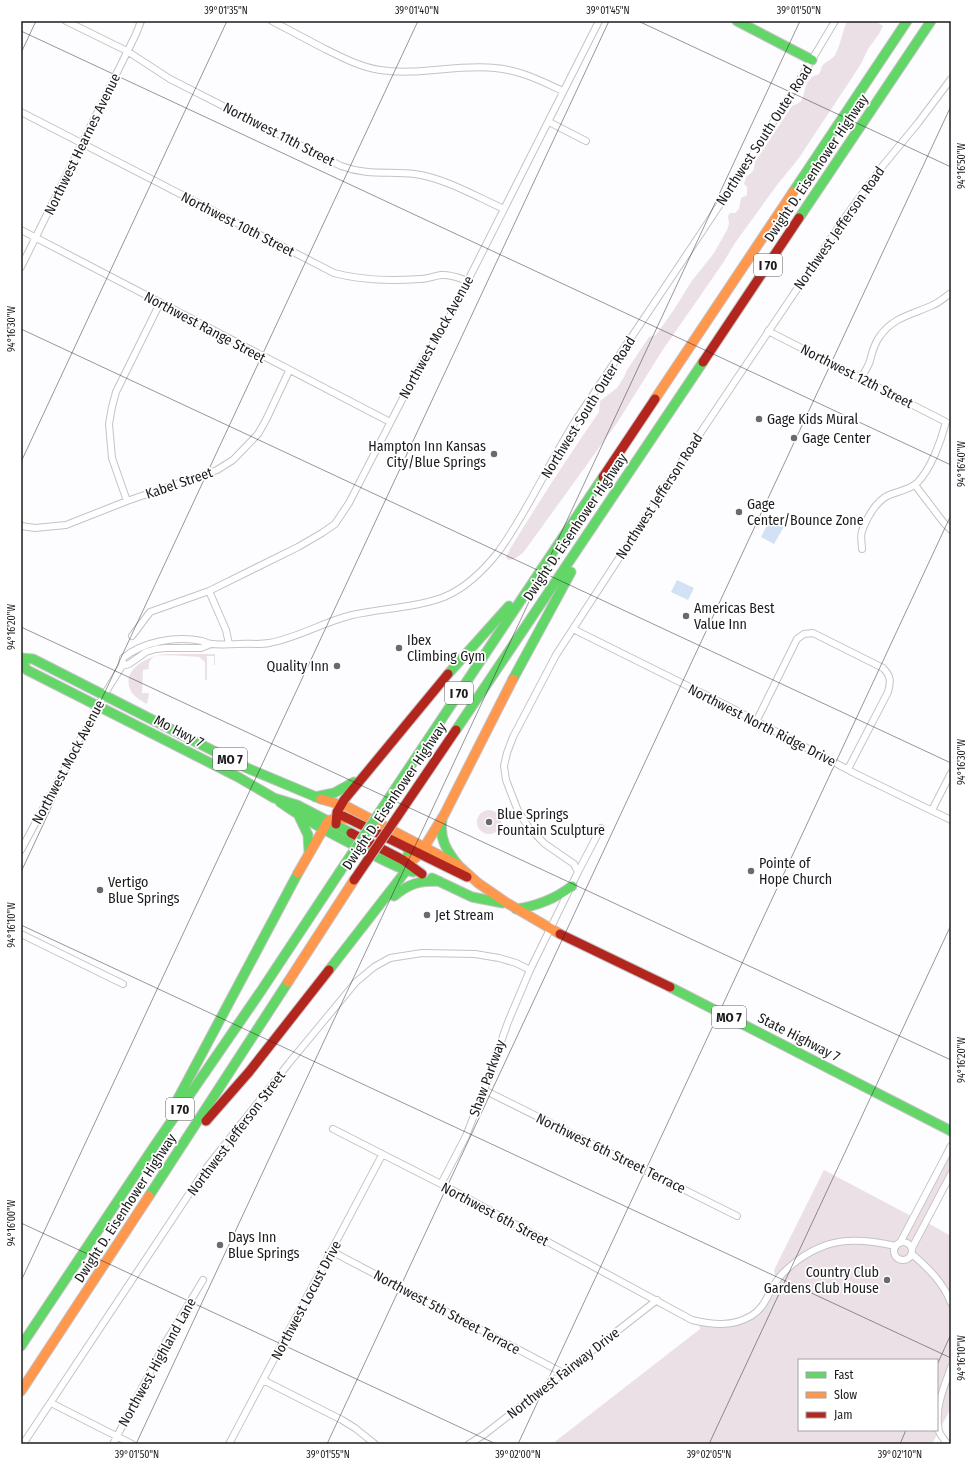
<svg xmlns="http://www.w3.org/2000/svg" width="972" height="1465" viewBox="0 0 972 1465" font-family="'Fira Sans Condensed',sans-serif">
<rect width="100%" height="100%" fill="#fdfcfe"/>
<path fill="#ece0e7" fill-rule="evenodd" d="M 847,21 L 875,21 L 883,26 L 879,34 L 868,49 L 861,64 L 799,158 L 777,185 L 735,243 L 723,263 L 662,351 L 617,423 L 523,553 C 518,556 513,562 507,559 L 506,557 L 510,549 C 538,503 568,457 599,412 L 600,401 L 617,388 L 624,377 L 627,370 L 649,337 L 656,335 L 675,308 L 691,282 L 714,253 L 727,230 L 729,224 L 728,216 L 730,213 L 735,213 L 739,209 L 741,198 L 747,195 L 747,187 L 744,184 L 746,177 C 753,172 754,171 755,162 L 792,106 C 795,105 799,103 801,101 C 805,96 803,86 811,78 C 813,75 816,76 819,74 C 821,71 821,67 823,65 C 826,61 832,60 835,55 C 841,44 842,32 847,21 Z
M 167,654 L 215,654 L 215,665 L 214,665 L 214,656 L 207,656 L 207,680 L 205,680 L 205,662 L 199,657 C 191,656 162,654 156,656 C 150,658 148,663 149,669 L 143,670 L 142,693 L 148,693 L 149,694 L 147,704 C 142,701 136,698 132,693 C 118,670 149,655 167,654 Z
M477 822a12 12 0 1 1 24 0a12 12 0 1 1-24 0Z
M 947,1144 L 951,1146 L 951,1172 L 926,1222 L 951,1236 L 951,1408 L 932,1444 L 552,1444 L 700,1329 L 698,1321 L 720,1325 L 752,1315 L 776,1282 L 774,1270 L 824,1170 L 913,1217 ZM 799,1360 L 937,1360 L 937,1430 L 799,1430 Z"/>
<path fill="#d2e1f4" d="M 772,516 L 786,523 L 774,544 L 761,537 Z
M 677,580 L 694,588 L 688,600 L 671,592 Z"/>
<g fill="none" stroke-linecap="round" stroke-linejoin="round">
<g stroke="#c4c3c5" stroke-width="8">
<path id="street" d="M 66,21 L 127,51 L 170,79 L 341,166 C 368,176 389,171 415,174 C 447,179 475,196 504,209
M 272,21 C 289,30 306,39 323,48 C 341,57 360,67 380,70 C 418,76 456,64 495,68 C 520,70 541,81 563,91
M 21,112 L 334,273 C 363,281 391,281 420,279 C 427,279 434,276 441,275 C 451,274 459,278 468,281
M 549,122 L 586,141
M 21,230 L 390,422
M 21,267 L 136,34 L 141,21
M 768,331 L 946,422 C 941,441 931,469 917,483 C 909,490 899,491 889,495 C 876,501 867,518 862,531 C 860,537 862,543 862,549
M 861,378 C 864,373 868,367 870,361 C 872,352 874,344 880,336 C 893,317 914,314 933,305 C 940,302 945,297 951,293
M 915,485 L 944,523 L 951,530
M 127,501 L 112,458 L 109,424 L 112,407 L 116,392 L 160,303
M 21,526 L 35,528 L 66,525 L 127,501 L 217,470 L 233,460 L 258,434 L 266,420 L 289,371
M 209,591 L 226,630 L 229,644
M 573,629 L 722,703 L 856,774 L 951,820
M 132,636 L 150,612 L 209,591 L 298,547 L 322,533 L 335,524 L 349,503 L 421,363 L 448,320 L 599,21
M 122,666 L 129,664 L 146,652 L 156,649 L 165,648 L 201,648 L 211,644
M 756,722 L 797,639 L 804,634 L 813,633 L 883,668 C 891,676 891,681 888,692 L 848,769
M 932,810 L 951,773
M 21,850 L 104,695 L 122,666 L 123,658 C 144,641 176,636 202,641 C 209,643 205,643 212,644 C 220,645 229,644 238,644 C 248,643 259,645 269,643 C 298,638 323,622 352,615 C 382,608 415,608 444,597 C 466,588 484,570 499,551 C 529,509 550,460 578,417 C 665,286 755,157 835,21
M 578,872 L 601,828
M 21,934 L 123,984
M 484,1090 L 737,1216
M 333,1129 L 441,1184 L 692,1320 C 713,1325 732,1327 751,1316 C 765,1308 768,1293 776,1282 C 780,1275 787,1269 793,1264 C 826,1237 856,1237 896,1246
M 441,1184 L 466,1136 L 484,1090 L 508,1022 L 530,970 L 578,872 L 574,864 L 545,844 L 529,828 L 518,811 L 506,780 L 504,766 L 507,753 L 513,737 L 556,655 L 699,435 L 846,216 L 881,168 L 918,123 L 951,79
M894 1251a9 9 0 1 1 18 0a9 9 0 1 1-18 0Z
M 900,1243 L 951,1146
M 912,1248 L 951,1174
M 331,1251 L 563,1373
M 912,1254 C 928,1268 943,1282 951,1303
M 263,1380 L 342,1420 L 355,1428 L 375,1444
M 51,1403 L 132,1444
M 23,1444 L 207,1167 L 289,1063 L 356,982 L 374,967 L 390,958 L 422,953 L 475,954 L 499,958 L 516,963 L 530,970
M 113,1444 L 164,1345 L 203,1280
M 229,1444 L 382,1155
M 469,1444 L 485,1434 L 657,1300
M 947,1444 C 945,1440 940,1435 939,1431 C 934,1408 944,1388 951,1367"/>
</g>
<g stroke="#c4c3c5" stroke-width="11">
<path id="fast" d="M 737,21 L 812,60
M 793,192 L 907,21
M 799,218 L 931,21
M 21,658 L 33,659 L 247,768 L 321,799
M 21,661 L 27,670 L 238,777 L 274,798 L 297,805 L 351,833
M 448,674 L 509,606
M 513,679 L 571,572
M 456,730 L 703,362
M 315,797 L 334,793 L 354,782
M 280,802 C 308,822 337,837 368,852 C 383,860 397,868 413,872
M 381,810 L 603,477
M 298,814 L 308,835 L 309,852
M 442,820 C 439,839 447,851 458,865
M 432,878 L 472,897 L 503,903
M 394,896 C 410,883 419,881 439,881
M 516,909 C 537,906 555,899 572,886
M 329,970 L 405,872 L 409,863 L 408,848
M 670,987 L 951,1131
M 174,1106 L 298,873
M 149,1196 L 288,982
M 21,1346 L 153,1148 L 261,991 L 339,873"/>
</g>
<g stroke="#c4c3c5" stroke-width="11">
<path id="slow" d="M 655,399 L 793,192
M 321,799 L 348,807 L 458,865 L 478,883 L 507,903 L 560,934
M 403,860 L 414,859 L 420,854 L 444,815 L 513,679
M 298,873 L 328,821 L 336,818 L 350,819
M 288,982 L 354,880
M 21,1391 L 149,1196"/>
</g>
<g stroke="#c4c3c5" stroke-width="11">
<path id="jam" d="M 703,362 L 799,218
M 603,477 L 655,399
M 343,816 L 467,877
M 397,817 L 456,730
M 336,824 L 337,812 L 344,800 L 448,674
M 351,833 L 403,860 L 422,874
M 560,934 L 670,987
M 206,1121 L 249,1072 L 329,970"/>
</g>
<use href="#street" stroke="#fff" stroke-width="6"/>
<use href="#fast" stroke="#63d668" stroke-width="9"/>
<use href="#slow" stroke="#ff974d" stroke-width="9"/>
<use href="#jam" stroke="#b3261e" stroke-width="9"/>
<g stroke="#c4c3c5" stroke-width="11" stroke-linecap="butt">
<path id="fast-bridge" d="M 339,873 L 381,810"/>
</g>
<g stroke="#c4c3c5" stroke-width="11" stroke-linecap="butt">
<path id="jam-bridge" d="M 354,880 L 397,817"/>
</g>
<use href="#fast-bridge" stroke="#63d668" stroke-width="9"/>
<use href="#jam-bridge" stroke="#b3261e" stroke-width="9"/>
</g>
<path fill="none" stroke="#1b1a1d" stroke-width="1" stroke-opacity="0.45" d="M 638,21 L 951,167M 21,31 L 951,465M 21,53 L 36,21M 21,329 L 951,763M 21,462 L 227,21M 21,627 L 951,1060M 21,872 L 418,21M 21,925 L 951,1358M 21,1223 L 496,1444M 21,1281 L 609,21M 937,1365 L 951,1334M 136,1444 L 800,21M 327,1444 L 951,106M 518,1444 L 951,515M 709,1444 L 951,925M 900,1444 L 906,1430"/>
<g fill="#6a696c" stroke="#fff" stroke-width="1.5">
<circle cx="759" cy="419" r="4"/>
<circle cx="794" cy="438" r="4"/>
<circle cx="494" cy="454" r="4"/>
<circle cx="739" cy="512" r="4"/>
<circle cx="686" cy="616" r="4"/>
<circle cx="399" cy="648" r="4"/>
<circle cx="337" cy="666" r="4"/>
<circle cx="489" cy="822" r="4"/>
<circle cx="751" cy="871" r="4"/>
<circle cx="100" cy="890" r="4"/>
<circle cx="427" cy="915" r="4"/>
<circle cx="220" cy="1245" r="4"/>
<circle cx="887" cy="1280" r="4"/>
</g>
<g text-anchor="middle" stroke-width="3.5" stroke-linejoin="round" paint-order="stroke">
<g fill="#fff" stroke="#5f5f61" stroke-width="1">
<rect x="754" y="254" width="28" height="22" rx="3"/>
<rect x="445" y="682" width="28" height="22" rx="3"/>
<rect x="213" y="748" width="34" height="22" rx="3"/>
<rect x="712" y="1006" width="34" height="22" rx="3"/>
<rect x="166" y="1098" width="28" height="22" rx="3"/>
</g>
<g font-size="13" font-weight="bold" fill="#1b1a1d">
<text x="768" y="270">I 70</text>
<text x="459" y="698">I 70</text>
<text x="230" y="764">MO 7</text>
<text x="729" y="1022">MO 7</text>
<text x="180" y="1114">I 70</text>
</g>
<g font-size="14" fill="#1b1a1d" stroke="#fff">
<text transform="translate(279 134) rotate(27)" y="5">Northwest 11th Street</text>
<text transform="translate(764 135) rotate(-57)" y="5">Northwest South Outer Road</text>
<text transform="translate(82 144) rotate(-64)" y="5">Northwest Hearnes Avenue</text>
<text transform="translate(816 168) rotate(-56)" y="5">Dwight D. Eisenhower Highway</text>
<text transform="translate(238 224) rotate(27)" y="5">Northwest 10th Street</text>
<text transform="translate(839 228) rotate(-55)" y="5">Northwest Jefferson Road</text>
<text transform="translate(205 327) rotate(28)" y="5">Northwest Range Street</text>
<text transform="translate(436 337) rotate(-61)" y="5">Northwest Mock Avenue</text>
<text transform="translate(857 376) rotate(27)" y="5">Northwest 12th Street</text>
<text transform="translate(588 407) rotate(-58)" y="5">Northwest South Outer Road</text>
<text transform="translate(179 483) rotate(-19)" y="5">Kabel Street</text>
<text transform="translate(659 496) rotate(-57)" y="5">Northwest Jefferson Road</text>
<text transform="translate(575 527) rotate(-56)" y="5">Dwight D. Eisenhower Highway</text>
<text transform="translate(762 725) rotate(27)" y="5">Northwest North Ridge Drive</text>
<text transform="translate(179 731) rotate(27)" y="5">Mo Hwy 7</text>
<text transform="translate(68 762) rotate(-62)" y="5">Northwest Mock Avenue</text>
<text transform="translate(394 796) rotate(-56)" y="5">Dwight D. Eisenhower Highway</text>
<text transform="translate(799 1037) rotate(27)" y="5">State Highway 7</text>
<text transform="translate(487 1078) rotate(-70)" y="5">Shaw Parkway</text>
<text transform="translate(236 1133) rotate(-53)" y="5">Northwest Jefferson Street</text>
<text transform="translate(611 1153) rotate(26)" y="5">Northwest 6th Street Terrace</text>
<text transform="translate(125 1208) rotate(-57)" y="5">Dwight D. Eisenhower Highway</text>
<text transform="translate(495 1214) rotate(28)" y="5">Northwest 6th Street</text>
<text transform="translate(306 1300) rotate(-62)" y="5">Northwest Locust Drive</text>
<text transform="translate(447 1312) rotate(28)" y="5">Northwest 5th Street Terrace</text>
<text transform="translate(157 1362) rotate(-61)" y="5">Northwest Highland Lane</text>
<text transform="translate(563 1373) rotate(-38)" y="5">Northwest Fairway Drive</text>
</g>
<g font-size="14" fill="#1b1a1d" stroke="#fff" text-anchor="start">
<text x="767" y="424">Gage Kids Mural</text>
<text x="802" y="443">Gage Center</text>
<text x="486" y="451" text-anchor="end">Hampton Inn Kansas<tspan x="486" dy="16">City/Blue Springs</tspan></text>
<text x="747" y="509">Gage<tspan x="747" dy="16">Center/Bounce Zone</tspan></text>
<text x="694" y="613">Americas Best<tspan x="694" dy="16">Value Inn</tspan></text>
<text x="407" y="645">Ibex<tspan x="407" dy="16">Climbing Gym</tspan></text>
<text x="329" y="671" text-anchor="end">Quality Inn</text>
<text x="497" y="819">Blue Springs<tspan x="497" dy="16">Fountain Sculpture</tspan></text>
<text x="759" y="868">Pointe of<tspan x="759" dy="16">Hope Church</tspan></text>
<text x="108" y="887">Vertigo<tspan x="108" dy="16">Blue Springs</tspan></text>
<text x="435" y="920">Jet Stream</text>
<text x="228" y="1242">Days Inn<tspan x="228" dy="16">Blue Springs</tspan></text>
<text x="879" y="1277" text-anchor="end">Country Club<tspan x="879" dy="16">Gardens Club House</tspan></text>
</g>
</g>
<rect width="972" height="1465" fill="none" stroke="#ffffff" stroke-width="44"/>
<rect x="798" y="1359" width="140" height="72" fill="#ffffff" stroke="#a4a3a5"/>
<rect x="806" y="1372" width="20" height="6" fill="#63d668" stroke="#a4a3a5"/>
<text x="834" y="1379" font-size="12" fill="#1b1a1d">Fast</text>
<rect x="806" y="1392" width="20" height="6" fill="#ff974d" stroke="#a4a3a5"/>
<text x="834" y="1399" font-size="12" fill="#1b1a1d">Slow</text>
<rect x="806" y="1412" width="20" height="6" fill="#b3261e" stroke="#a4a3a5"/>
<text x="834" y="1419" font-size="12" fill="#1b1a1d">Jam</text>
<rect x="22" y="22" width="928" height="1421" fill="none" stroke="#1b1a1d" stroke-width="1.5"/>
<g font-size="10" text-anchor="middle" fill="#1b1a1d">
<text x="226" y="14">39°01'35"N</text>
<text x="417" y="14">39°01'40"N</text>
<text x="608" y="14">39°01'45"N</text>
<text x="799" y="14">39°01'50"N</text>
<text transform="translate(961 166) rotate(-90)" y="4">94°16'50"W</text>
<text transform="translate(11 329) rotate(-90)" y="4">94°16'30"W</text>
<text transform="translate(961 464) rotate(-90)" y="4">94°16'40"W</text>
<text transform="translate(11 627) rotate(-90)" y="4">94°16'20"W</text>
<text transform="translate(961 762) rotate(-90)" y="4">94°16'30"W</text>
<text transform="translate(11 925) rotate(-90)" y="4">94°16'10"W</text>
<text transform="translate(961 1060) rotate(-90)" y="4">94°16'20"W</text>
<text transform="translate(11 1223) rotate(-90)" y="4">94°16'00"W</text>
<text transform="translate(961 1358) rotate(-90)" y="4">94°16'10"W</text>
<text x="137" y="1458">39°01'50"N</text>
<text x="328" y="1458">39°01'55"N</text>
<text x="518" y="1458">39°02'00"N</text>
<text x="709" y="1458">39°02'05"N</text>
<text x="900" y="1458">39°02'10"N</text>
</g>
</svg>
